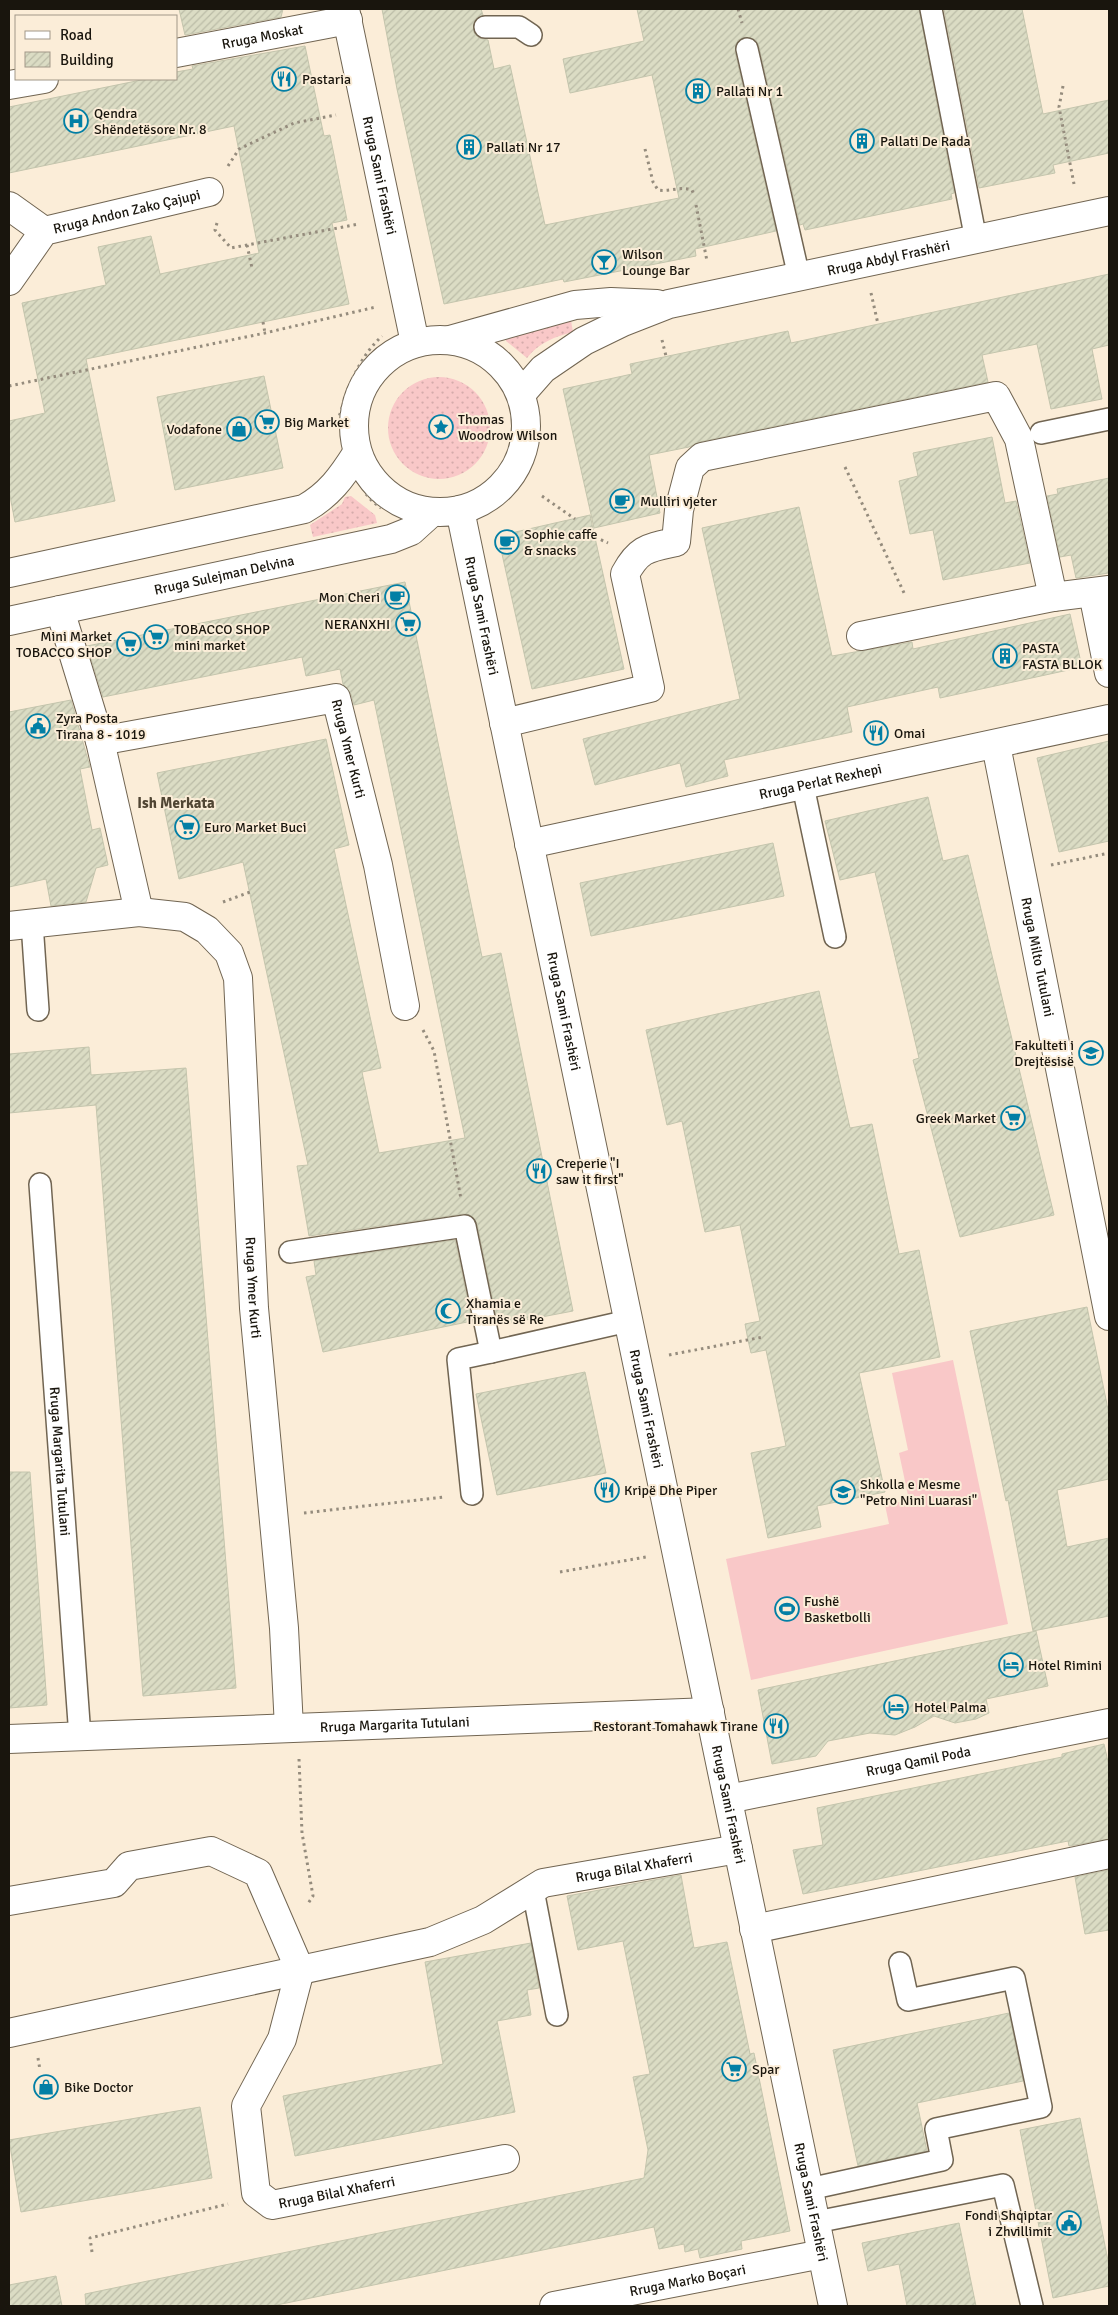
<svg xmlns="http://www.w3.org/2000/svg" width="1118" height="2315" viewBox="0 0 1118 2315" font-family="Signika,sans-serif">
<defs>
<pattern id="green-dots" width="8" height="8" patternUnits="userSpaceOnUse" patternTransform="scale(1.25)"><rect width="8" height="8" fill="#f9c8c8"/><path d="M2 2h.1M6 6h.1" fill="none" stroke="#d5abab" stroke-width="1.8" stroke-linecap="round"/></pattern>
<pattern id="building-hatch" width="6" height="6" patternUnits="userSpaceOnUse" patternTransform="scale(1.25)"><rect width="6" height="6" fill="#dbdcc4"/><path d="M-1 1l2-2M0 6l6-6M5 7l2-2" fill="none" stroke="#bbbca7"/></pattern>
</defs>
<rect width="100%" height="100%" fill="#fbedd8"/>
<path fill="url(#green-dots)" d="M 571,321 L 573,332 C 556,336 538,343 527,358 L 506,341 L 506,337 L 511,334 Z
M388 428a51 51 0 1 1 102 0a51 51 0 1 1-102 0Z
M 351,496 L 375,515 L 377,523 L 313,537 L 310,525 L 342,504 L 345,497 Z"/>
<path fill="#f9c8c8" d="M 953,1360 L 1008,1624 L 751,1680 L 726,1559 L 889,1524 L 885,1505 L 909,1500 L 899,1453 L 908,1450 L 892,1373 Z"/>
<path fill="url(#building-hatch)" stroke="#c4c5ad" d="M 179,9 L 283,9 L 281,17 L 185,35 Z
M 382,9 L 481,9 L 483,15 L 474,21 L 474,33 L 479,38 L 488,40 L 494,69 L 510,65 L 545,225 L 679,198 L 652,75 L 570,93 L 563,59 L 644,41 L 637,9 L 919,9 L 954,193 L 951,194 L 952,199 L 805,230 L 803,224 L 800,225 L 759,46 L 756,40 L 745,37 L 738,40 L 735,52 L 776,231 L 695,249 L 696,256 L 564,282 L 563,279 L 444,304 L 397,89 Z
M 944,9 L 1022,9 L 1043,114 L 1109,100 L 1109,153 L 1053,165 L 1055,173 L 979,188 Z
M 305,46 L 324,136 L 330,135 L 347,220 L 332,223 L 349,304 L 86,359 L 115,501 L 15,522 L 9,491 L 9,421 L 45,413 L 22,303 L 106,285 L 98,247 L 151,236 L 160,274 L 259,253 L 234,126 L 9,173 L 9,107 L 146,79 L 176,79 L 176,72 L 193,69 L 192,66 Z
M 1109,274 L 1109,345 L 1092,349 L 1102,399 L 1051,409 L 1037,344 L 982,355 L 988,382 L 699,442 L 689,447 L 649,455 L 660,513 L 594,528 L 563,389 L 632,374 L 630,364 L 788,331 L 791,343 Z
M 264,376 L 283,468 L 175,490 L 157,397 Z
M 992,437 L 1005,503 L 1016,501 L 1030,563 L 943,580 L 933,530 L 910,534 L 899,481 L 918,476 L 913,453 Z
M 1109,478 L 1109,573 L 1076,578 L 1071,555 L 1060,557 L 1047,496 L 1058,494 L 1057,489 Z
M 799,507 L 832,656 L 912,642 L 913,649 L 1070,614 L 1082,667 L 940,698 L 938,687 L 847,707 L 852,732 L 724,760 L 728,776 L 686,787 L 680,763 L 595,785 L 583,739 L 740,699 L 702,528 Z
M 590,515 L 624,669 L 532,689 L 498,536 Z
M 405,582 L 482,957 L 501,953 L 573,1311 L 505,1324 L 503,1314 L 496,1315 L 477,1223 L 470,1215 L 463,1214 L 309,1236 L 297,1166 L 308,1165 L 243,862 L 179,879 L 157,773 L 326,739 L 349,845 L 334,849 L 381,1068 L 362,1072 L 379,1153 L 465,1138 L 374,700 L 354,705 L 351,694 L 343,684 L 340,669 L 306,676 L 302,657 L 103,697 L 87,646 Z
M 71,700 L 90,767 L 80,769 L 92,830 L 100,828 L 108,865 L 96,868 L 86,902 L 51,906 L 46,879 L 9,887 L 9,712 Z
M 1109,741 L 1109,841 L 1059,852 L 1037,758 Z
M 928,797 L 943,861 L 968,855 L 1054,1215 L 960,1237 L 913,1060 L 919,1058 L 875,872 L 840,880 L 825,821 Z
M 773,843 L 784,896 L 591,936 L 580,883 Z
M 819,991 L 850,1128 L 872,1124 L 899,1254 L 919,1250 L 940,1357 L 859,1373 L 885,1492 L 817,1506 L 821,1527 L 768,1538 L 751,1453 L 786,1446 L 766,1350 L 751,1353 L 748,1340 L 745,1324 L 760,1321 L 740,1225 L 705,1232 L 682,1121 L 667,1125 L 646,1030 Z
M 89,1047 L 91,1075 L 186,1068 L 236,1688 L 143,1696 L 96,1105 L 9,1113 L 9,1054 Z
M 455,1240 L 472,1321 L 323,1352 L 306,1277 L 316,1275 L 314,1261 Z
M 1087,1307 L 1109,1414 L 1109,1479 L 1057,1490 L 1067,1547 L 1109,1538 L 1109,1616 L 1033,1631 L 1008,1500 L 1006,1501 L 970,1331 Z
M 585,1372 L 606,1473 L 497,1495 L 476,1394 Z
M 9,1472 L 30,1472 L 47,1705 L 9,1708 Z
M 1036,1631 L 1048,1686 L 986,1699 L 989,1713 L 976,1719 L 955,1723 L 934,1716 L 915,1727 L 895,1735 L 870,1733 L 828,1741 L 816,1756 L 772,1764 L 758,1690 Z
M 1104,1744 L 1109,1766 L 1109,1839 L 1069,1846 L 1068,1841 L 803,1894 L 793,1850 L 823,1845 L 817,1808 L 1062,1757 L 1062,1754 Z
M 1109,1870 L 1109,1930 L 1085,1934 L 1075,1877 Z
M 681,1875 L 694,1948 L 727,1942 L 750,2054 L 754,2053 L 790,2231 L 741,2241 L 742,2249 L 700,2258 L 698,2249 L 685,2252 L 684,2244 L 659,2249 L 654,2227 L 272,2306 L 86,2306 L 85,2294 L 644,2178 L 648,2150 L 633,2077 L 650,2074 L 623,1941 L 578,1950 L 567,1896 Z
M 531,1943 L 539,1988 L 527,1990 L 531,2015 L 497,2021 L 515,2112 L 295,2156 L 283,2096 L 443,2064 L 425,1962 Z
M 1009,2013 L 1023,2081 L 917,2103 L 927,2151 L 858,2166 L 833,2050 Z
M 200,2107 L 212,2178 L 21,2212 L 9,2140 Z
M 1080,2118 L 1109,2266 L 1109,2286 L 1053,2298 L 1020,2130 Z
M 959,2223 L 976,2306 L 907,2306 L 899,2264 L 868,2271 L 862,2243 Z
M 56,2276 L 62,2306 L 9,2306 L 9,2285 Z"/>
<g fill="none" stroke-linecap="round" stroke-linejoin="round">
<g stroke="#716552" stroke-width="24">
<g id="service">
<path d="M 931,9 L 976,240"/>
<path d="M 485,27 L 519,27 L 531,35"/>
<path d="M 747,49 L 799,277"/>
<path d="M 1041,433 L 1109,419"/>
<path d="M 803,786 L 835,937"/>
<path d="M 32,923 L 38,1010"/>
<path id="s1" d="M 40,1184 L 80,1737"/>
<path d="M 290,1252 L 465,1226 L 491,1352 L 628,1321"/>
<path d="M 472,1494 L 458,1359 L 491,1352"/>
<path d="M 533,1890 L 557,2015"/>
<path d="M 809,2189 L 942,2160 L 936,2129 L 1041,2107 L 1014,1978 L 908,2000 L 900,1963"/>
<path d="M 816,2222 L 1003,2185 L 1032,2306"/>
</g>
</g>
<g stroke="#716552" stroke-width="30">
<g id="minor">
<path id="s2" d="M 176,53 L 348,20"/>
<path d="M 9,85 L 44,79"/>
<path d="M 9,206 L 44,231"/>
<path id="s3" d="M 9,281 L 44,231 L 209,192"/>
<path d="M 1093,593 L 1109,673"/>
<path d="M 60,610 L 100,741 L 139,912"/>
<path d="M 861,636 L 1053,597 L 1109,590"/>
<path d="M 504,723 L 650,688 L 625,574 C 639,548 648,548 676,542 L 679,510 L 690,468 L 702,457 L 996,396 L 1019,439 L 1053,597"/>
<path id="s4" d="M 100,741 L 336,698 L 378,865 L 405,1006"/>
<path id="s5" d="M 996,745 L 1109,1316"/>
<path id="s6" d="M 529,844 L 1109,719"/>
<path id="s7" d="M 9,926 L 139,912 L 185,917 L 207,930 L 229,953 L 238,978 L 254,1308 L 284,1628 L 289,1728"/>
<path id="s8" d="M 9,1739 L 710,1712"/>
<path id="s9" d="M 728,1799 L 1109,1723"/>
<path id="s10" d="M 9,1901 L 114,1883 L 129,1866 L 211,1851 L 258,1873 L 300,1970 L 282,2039 L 246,2106 L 256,2193 L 272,2205 L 505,2159"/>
<path d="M 754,1929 L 1109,1854"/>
<path id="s11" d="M 9,2033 L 430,1942 L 483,1920 L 543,1883 L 738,1849"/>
<path id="s12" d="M 554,2306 L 822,2254"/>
</g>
</g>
<g stroke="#716552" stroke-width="30">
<g id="secondary">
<path id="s13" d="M 345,9 L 415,343"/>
<circle cx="440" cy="426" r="86"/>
<path d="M 450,340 L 575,305 L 611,302 L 657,304"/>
<path id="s14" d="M 521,394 L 543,369 L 584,341 L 623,322 L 669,304 L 1109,211"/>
<path id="s15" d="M 460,510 L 833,2306"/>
<path d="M 9,573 L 304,509 C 329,495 342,477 357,453"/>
<path id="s16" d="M 9,621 L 391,539 L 411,531 L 432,512"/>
</g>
</g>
<path stroke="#958c7d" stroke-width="3" stroke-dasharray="2.5 4" stroke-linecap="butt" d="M 738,9 L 742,23
M 1063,86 L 1059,107 L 1074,184
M 645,149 L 653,182 L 658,190 C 670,192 681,186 692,190 L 694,195
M 228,166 L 239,149 L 294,123 L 336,115
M 696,205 L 707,261
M 217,223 L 215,230 L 231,248 L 359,224
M 247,245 L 252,268
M 871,293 L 878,324
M 263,322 L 265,333
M 662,340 L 666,356
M 9,386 L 265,333 L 376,307
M 336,428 C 345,395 356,360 382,336
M 845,467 L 905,595
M 366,494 L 373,502 L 381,508
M 542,496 L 575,519
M 595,537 L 608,543
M 1051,865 L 1109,853
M 223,902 L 250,892
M 423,1030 L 434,1051 L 461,1199
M 669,1355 L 763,1337
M 304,1513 L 444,1497
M 560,1572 L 646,1557
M 299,1759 L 302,1833 L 313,1896 L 307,1905
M 38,2058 L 40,2070
M 92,2252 L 90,2238 L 228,2204"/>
<use href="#service" stroke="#fff" stroke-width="21"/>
<use href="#minor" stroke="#fff" stroke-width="28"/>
<use href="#secondary" stroke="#fff" stroke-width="28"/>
</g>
<defs>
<g id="restaurant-ring" transform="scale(1.25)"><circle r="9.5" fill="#fbedd8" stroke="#037fa5" stroke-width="1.5"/><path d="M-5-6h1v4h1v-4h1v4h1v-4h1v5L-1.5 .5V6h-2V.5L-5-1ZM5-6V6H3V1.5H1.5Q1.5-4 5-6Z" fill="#037fa5"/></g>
<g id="building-ring" transform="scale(1.25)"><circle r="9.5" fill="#fbedd8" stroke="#037fa5" stroke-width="1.5"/><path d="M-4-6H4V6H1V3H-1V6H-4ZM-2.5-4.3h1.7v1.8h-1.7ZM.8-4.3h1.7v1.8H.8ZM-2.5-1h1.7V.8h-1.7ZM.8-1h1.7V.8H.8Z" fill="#037fa5"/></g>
<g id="hospital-ring" transform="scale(1.25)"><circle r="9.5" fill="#fbedd8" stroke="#037fa5" stroke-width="1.5"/><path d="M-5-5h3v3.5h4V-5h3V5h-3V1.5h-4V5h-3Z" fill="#037fa5"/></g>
<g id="bar-ring" transform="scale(1.25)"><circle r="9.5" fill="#fbedd8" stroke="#037fa5" stroke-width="1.5"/><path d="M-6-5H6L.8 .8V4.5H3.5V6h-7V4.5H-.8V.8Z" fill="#037fa5"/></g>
<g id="supermarket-ring" transform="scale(1.25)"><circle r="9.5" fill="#fbedd8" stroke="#037fa5" stroke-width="1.5"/><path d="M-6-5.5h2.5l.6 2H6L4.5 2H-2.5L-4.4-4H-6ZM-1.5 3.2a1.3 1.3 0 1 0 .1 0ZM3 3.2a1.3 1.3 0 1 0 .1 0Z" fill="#037fa5"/></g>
<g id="sight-ring" transform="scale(1.25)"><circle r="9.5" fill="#fbedd8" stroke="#037fa5" stroke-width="1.5"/><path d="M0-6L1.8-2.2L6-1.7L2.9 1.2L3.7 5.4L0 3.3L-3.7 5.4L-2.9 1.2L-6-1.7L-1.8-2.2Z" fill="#037fa5"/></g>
<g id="shop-ring" transform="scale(1.25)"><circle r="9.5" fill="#fbedd8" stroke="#037fa5" stroke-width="1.5"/><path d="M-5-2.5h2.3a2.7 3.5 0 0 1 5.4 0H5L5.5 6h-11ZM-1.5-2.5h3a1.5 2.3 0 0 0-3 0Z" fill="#037fa5"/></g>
<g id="cafe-ring" transform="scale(1.25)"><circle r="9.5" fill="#fbedd8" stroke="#037fa5" stroke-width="1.5"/><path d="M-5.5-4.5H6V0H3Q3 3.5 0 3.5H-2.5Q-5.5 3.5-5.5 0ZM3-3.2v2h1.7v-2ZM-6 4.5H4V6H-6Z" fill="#037fa5"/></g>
<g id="civic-ring" transform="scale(1.25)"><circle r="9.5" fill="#fbedd8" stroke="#037fa5" stroke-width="1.5"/><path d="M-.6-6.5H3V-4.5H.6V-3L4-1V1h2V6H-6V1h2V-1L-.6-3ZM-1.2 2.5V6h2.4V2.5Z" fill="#037fa5"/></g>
<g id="university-ring" transform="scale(1.25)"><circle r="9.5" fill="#fbedd8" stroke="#037fa5" stroke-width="1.5"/><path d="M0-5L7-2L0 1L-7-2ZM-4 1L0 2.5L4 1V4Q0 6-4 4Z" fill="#037fa5"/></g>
<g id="mosque-ring" transform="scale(1.25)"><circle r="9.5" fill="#fbedd8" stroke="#037fa5" stroke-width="1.5"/><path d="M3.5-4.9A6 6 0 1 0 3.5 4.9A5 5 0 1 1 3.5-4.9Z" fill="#037fa5"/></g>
<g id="school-ring" transform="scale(1.25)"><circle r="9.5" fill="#fbedd8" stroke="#037fa5" stroke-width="1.5"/><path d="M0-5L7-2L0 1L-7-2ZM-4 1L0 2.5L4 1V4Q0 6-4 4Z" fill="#037fa5"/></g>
<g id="stadium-ring" transform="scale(1.25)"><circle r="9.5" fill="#fbedd8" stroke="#037fa5" stroke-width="1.5"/><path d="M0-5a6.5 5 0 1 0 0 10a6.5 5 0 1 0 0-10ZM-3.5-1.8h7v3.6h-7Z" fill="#037fa5"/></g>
<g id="hotel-ring" transform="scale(1.25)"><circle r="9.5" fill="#fbedd8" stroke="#037fa5" stroke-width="1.5"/><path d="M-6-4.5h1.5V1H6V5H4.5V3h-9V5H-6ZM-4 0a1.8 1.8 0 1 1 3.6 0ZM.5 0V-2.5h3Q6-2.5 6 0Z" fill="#037fa5"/></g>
</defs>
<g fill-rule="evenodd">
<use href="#restaurant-ring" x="284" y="79"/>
<use href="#building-ring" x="698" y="91"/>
<use href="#hospital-ring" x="76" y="121"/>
<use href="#building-ring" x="862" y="141"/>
<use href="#building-ring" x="469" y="147"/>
<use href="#bar-ring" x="604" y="262"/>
<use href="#supermarket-ring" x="267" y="422"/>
<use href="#sight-ring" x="441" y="427"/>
<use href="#shop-ring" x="239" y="429"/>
<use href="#cafe-ring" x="622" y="501"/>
<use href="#cafe-ring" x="507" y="542"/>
<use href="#cafe-ring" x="397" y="597"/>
<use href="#supermarket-ring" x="408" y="624"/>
<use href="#supermarket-ring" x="156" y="637"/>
<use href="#supermarket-ring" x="129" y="644"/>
<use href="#building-ring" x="1005" y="656"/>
<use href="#civic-ring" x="38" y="726"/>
<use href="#restaurant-ring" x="876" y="733"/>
<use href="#supermarket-ring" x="187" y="827"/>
<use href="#university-ring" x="1091" y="1053"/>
<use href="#supermarket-ring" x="1013" y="1118"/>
<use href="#restaurant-ring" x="539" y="1171"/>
<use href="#mosque-ring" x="448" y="1311"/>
<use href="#restaurant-ring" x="607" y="1490"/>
<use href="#school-ring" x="843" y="1492"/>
<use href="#stadium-ring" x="787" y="1609"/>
<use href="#hotel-ring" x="1011" y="1665"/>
<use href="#hotel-ring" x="896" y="1707"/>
<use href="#restaurant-ring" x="776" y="1726"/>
<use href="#supermarket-ring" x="734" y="2069"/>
<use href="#shop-ring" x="46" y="2087"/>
<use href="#civic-ring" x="1069" y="2223"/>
</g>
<g text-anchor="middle" stroke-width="4" stroke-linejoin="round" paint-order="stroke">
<g font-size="14" fill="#19150d" stroke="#fbedd8">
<text dy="5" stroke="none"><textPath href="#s2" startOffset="88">Rruga Moskat</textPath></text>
<text dy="5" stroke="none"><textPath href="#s13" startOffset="170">Rruga Sami Frashëri</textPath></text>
<text dy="5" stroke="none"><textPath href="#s3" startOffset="146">Rruga Andon Zako Çajupi</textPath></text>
<text dy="5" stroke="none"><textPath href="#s14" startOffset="400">Rruga Abdyl Frashëri</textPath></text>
<text dy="5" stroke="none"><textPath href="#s16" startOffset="220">Rruga Sulejman Delvina</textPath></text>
<text dy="5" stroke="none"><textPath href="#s15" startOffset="108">Rruga Sami Frashëri</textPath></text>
<text dy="5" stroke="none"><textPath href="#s4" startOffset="292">Rruga Ymer Kurti</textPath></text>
<text dy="5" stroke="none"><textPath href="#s6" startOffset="298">Rruga Perlat Rexhepi</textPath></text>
<text dy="5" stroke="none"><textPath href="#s5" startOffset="216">Rruga Milto Tutulani</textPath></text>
<text dy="5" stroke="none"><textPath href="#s15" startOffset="512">Rruga Sami Frashëri</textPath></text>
<text dy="5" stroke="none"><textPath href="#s7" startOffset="571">Rruga Ymer Kurti</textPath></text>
<text dy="5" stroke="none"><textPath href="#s15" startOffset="918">Rruga Sami Frashëri</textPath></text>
<text dy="5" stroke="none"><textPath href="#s1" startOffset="278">Rruga Margarita Tutulani</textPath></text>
<text dy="5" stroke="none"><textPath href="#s8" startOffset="386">Rruga Margarita Tutulani</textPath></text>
<text dy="5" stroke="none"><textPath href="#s9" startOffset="194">Rruga Qamil Poda</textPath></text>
<text dy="5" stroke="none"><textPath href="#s15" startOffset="1322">Rruga Sami Frashëri</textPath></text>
<text dy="5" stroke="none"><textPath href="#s11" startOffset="651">Rruga Bilal Xhaferri</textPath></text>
<text dy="5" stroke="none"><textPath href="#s10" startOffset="691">Rruga Bilal Xhaferri</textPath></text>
<text dy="5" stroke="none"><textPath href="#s15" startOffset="1728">Rruga Sami Frashëri</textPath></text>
<text dy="5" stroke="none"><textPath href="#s12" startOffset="136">Rruga Marko Boçari</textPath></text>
</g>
<g font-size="14" fill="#19150d" stroke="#fbedd8" text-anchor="start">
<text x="302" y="84">Pastaria</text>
<text x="716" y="96">Pallati Nr 1</text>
<text x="94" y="118">Qendra<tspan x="94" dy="16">Shëndetësore Nr. 8</tspan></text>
<text x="880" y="146">Pallati De Rada</text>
<text x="486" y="152">Pallati Nr 17</text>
<text x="622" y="259">Wilson<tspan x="622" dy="16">Lounge Bar</tspan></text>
<text x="458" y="424">Thomas<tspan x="458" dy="16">Woodrow Wilson</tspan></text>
<text x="284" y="427">Big Market</text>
<text x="222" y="434" text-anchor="end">Vodafone</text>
<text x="640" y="506">Mulliri vjeter</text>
<text x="524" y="539">Sophie caffe<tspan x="524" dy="16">&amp; snacks</tspan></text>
<text x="380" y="602" text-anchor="end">Mon Cheri</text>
<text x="390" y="629" text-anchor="end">NERANXHI</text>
<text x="174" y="634">TOBACCO SHOP<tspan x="174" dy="16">mini market</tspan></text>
<text x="112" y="641" text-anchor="end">Mini Market<tspan x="112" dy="16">TOBACCO SHOP</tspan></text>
<text x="1022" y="653">PASTA<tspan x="1022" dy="16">FASTA BLLOK</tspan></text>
<text x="56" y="723">Zyra Posta<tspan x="56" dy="16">Tirana 8 - 1019</tspan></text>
<text x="894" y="738">Omai</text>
<text x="204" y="832">Euro Market Buci</text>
<text x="1074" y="1050" text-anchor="end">Fakulteti i<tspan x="1074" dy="16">Drejtësisë</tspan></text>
<text x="996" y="1123" text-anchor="end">Greek Market</text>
<text x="556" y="1168">Creperie "I<tspan x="556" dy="16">saw it first"</tspan></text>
<text x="466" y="1308">Xhamia e<tspan x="466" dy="16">Tiranës së Re</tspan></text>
<text x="860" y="1489">Shkolla e Mesme<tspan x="860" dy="16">"Petro Nini Luarasi"</tspan></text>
<text x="624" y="1495">Kripë Dhe Piper</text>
<text x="804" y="1606">Fushë<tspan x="804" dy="16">Basketbolli</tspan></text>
<text x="1028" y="1670">Hotel Rimini</text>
<text x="914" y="1712">Hotel Palma</text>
<text x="758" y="1731" text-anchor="end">Restorant Tomahawk Tirane</text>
<text x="752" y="2074">Spar</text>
<text x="64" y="2092">Bike Doctor</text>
<text x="1052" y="2220" text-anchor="end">Fondi Shqiptar<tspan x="1052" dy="16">i Zhvillimit</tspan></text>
</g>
<g font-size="15" font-weight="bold" fill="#504533" stroke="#fbedd8">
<text x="176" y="808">Ish Merkata</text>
</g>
</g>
<rect width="1118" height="2315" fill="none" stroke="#19150d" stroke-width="20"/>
<rect x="15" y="15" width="162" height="65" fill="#fbedd8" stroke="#a19787"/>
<rect x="25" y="31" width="25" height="8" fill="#ffffff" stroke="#a19787"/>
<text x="60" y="40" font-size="15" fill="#19150d">Road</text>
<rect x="25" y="52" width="25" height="15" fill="url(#building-hatch)" stroke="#a19787"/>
<text x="60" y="65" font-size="15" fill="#19150d">Building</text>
</svg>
